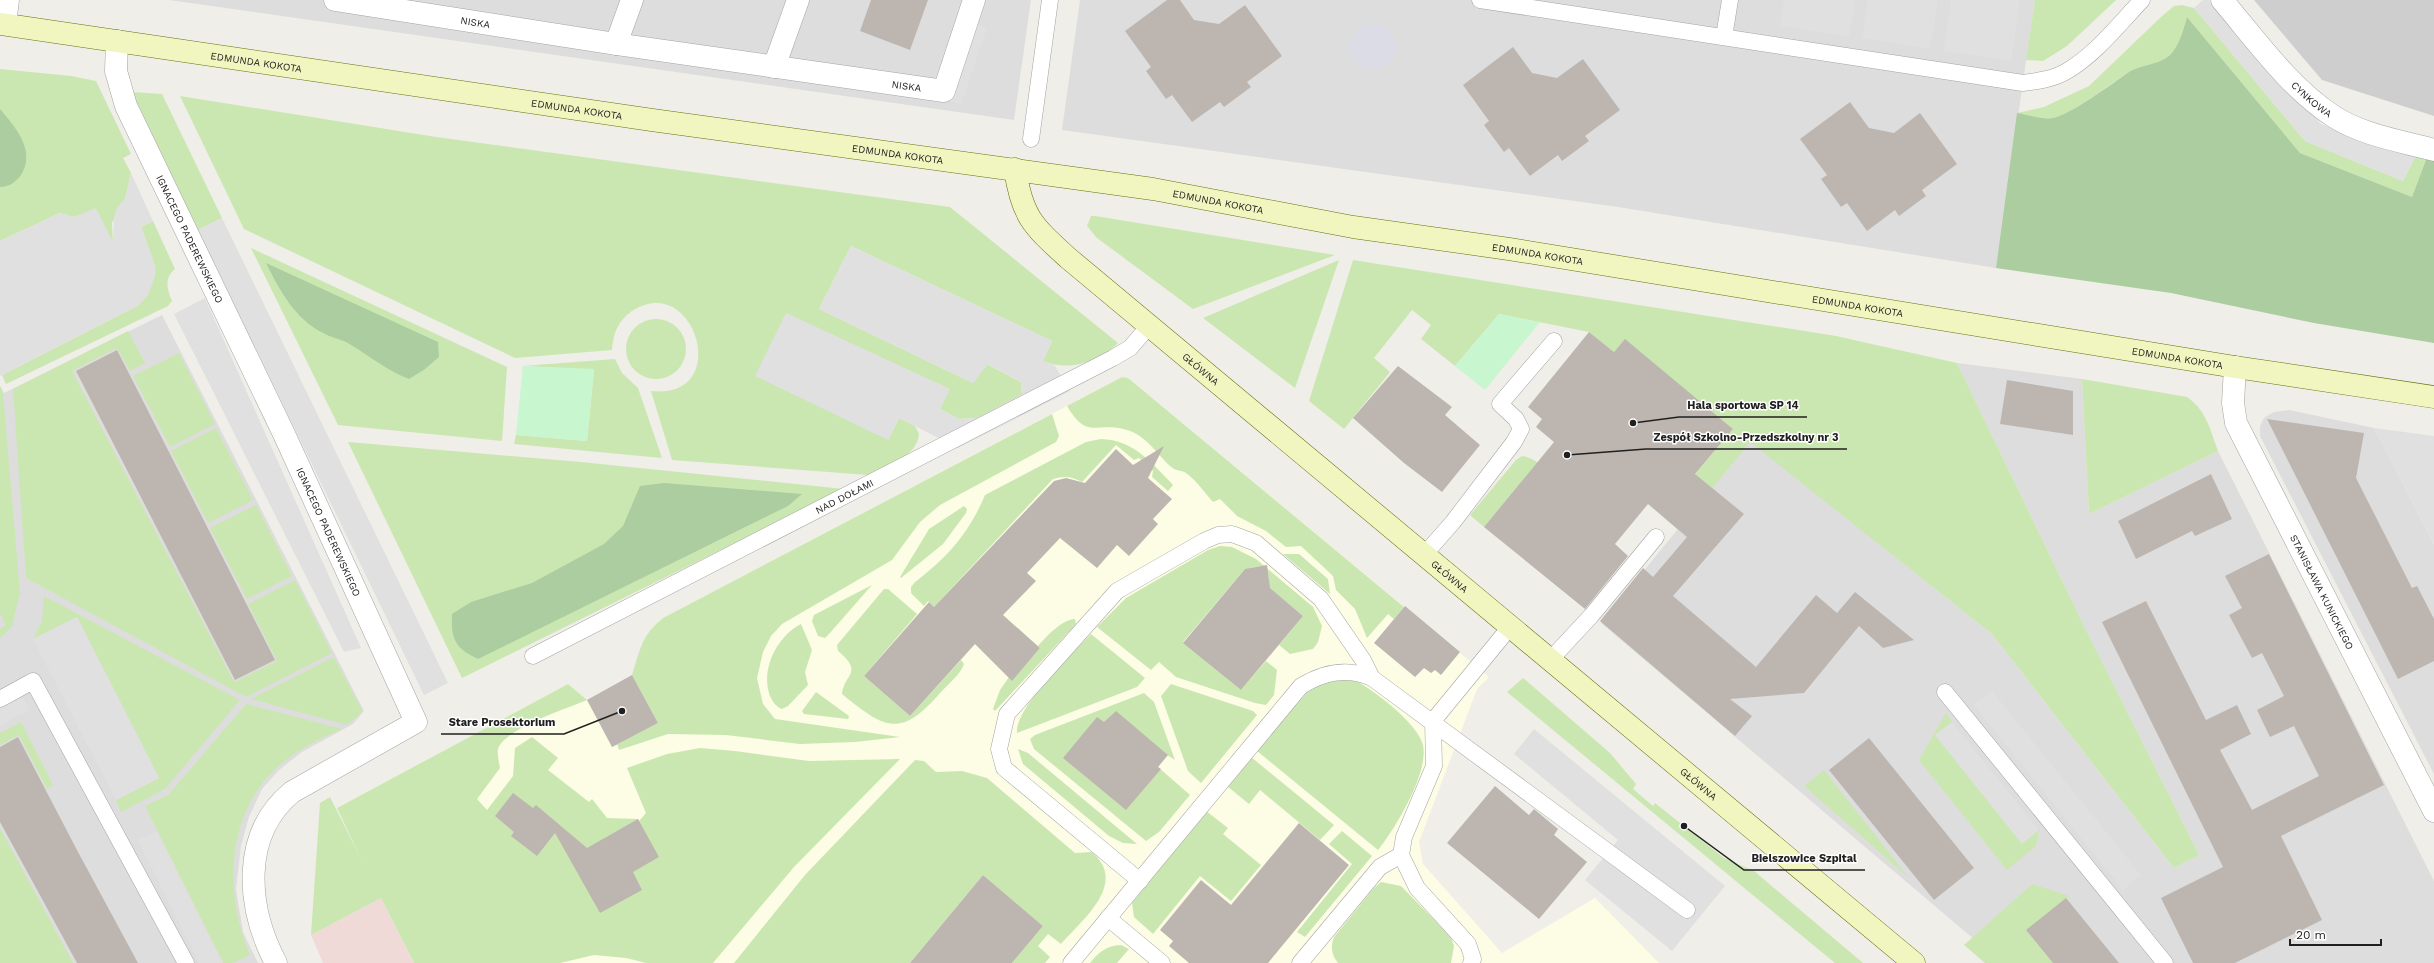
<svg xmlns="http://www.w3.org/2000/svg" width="2434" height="963" viewBox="0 0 2434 963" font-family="'Work Sans',sans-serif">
<rect width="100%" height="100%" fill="#f0eee8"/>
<path fill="#dedddd" d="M 169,0 L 1031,0 L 1014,120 Z
M 1080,0 L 2035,0 L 1996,268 L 1618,207 L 1062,130 Z
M 162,315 L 364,711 L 353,724 L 302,752 L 279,770 L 262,789 L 249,817 L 241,846 L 236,889 L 243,932 L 258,963 L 0,963 L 0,386 L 4,393 Z
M 1957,363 L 2082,379 L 2089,514 L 2218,451 L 2434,881 L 2434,963 L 2002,963 L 1601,623 L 1750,441 L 1992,634 L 2174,868 L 2199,855 L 2084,626 Z
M 2289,410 L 2374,428 L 2434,544 L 2434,774 L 2260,436 L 2260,426 L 2264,418 L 2274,412 Z"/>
<path fill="#f0dad8" d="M 381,898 L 414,963 L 323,963 L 311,935 Z"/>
<path fill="#fcfde4" d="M 1122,377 L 1128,378 L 1489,677 L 1477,689 L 1419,842 L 1423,864 L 1502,953 L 1595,898 L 1659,963 L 414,963 L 337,808 L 568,684 L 587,700 L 613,747 L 657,723 L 652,627 L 663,618 Z"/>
<path fill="#cecece" d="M 2254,0 L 2434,0 L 2434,116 L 2322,80 Z"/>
<path fill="#cae7b1" d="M 2035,0 L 2116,0 L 2067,46 L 2043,61 L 2026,60 Z
M 2182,5 L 2194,8 L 2305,141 L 2403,181 L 2415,157 L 2427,157 L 2412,197 L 2300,153 L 2187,17 C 2182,30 2181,44 2171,54 C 2160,65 2142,64 2129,72 C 2113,82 2070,115 2053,118 C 2043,120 2027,114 2017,113 L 2044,107 L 2089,86 L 2161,17 L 2174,6 Z
M 0,69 L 71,76 L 96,81 L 131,154 L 123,158 L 131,173 L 125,199 L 112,223 L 113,243 L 74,217 L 60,213 L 0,241 Z
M 132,92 L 162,94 L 222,218 L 198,230 Z
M 180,96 L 436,137 L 950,207 L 1118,343 C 1100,362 1067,372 1043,361 L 1052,341 L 851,246 L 819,309 L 973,383 L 987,364 L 1021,382 L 1022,394 L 1018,398 L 977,418 L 959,419 L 940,409 L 949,389 L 786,314 L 888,440 L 899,418 L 915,426 L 919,434 C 917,457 886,467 868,475 L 672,460 L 651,391 C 734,400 695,270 632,311 C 618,321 613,333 612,350 L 515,358 L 244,229 Z
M 1091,216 L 1095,216 L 1335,255 L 1193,309 L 1097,238 L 1087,226 Z
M 153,221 L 175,269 C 164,278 167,289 172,301 L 168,306 L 6,384 L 2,375 L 139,305 L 154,279 L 155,271 L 152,257 L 141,227 Z
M 251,248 L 507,367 L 502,441 L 338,425 Z
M 1339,260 L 1295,388 L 1203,318 Z
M 1353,260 L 1836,336 L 1957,363 L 2084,626 L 2199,855 L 2174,868 L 1992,634 L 1750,442 L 1678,530 L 1661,515 L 1733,429 L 1625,340 L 1614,352 L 1589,332 L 1499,314 L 1455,366 L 1421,339 L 1431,325 L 1412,310 L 1374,358 L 1390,372 L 1344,429 L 1309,401 Z
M626 349a30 30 0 1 1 60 0a30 30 0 1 1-60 0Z
M 128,331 L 145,363 L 130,371 L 117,348 L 72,371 L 234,682 L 277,661 L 248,604 L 295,580 L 332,653 L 246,697 L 26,578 L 13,389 Z
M 179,353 L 215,424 L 170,447 L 133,376 Z
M 615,359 L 622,373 L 638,388 L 662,458 L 514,444 L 516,435 L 587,441 L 594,370 L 523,366 Z
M 1122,377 L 1128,378 L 1404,607 L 1394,619 L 1388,614 L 1367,638 L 1355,609 L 1336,590 L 1333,576 L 1301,546 L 1286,547 L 1266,531 L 1237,516 L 1220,499 L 1213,502 C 1205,493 1196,480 1186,473 C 1182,470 1177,471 1174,469 C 1158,457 1148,436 1127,430 C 1095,421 1088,441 1067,406 Z
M 2082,379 L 2187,397 C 2206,410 2210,429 2218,451 L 2089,514 Z
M 0,386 L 3,393 L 20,592 L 12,627 L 0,638 L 0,629 L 6,625 L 0,614 Z
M 1052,414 L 1059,436 L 1056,442 L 940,505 L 920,522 L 892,560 L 782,624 L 771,636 L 763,652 L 757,678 L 763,704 L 775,719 L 900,737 L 855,742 L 800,744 L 726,735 L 668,734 L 619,750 L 617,744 L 658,723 L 632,675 C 640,651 641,635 663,618 Z
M 216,428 L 253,500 L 208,523 L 171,451 Z
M 1101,439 C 1134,440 1152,463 1173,485 L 1168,491 L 1152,477 L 1153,471 L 1139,458 L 1134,460 L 1116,445 L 1082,482 C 1071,476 1064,476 1053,479 L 934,607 L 928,601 L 924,606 L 911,593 L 911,587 L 915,582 C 948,557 969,533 985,495 L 1086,442 Z
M 348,442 L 581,462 L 844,489 L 462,678 Z
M 1522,456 C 1542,459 1555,481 1567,496 L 1533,468 L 1484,527 L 1470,515 L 1516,460 Z
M 256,505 L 292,576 L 247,599 L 210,528 Z
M 964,506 L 967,509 L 966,513 L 943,544 L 901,578 L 900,577 L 929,529 Z
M 1220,546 L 1232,547 L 1256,559 L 1313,607 L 1322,626 L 1318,642 L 1313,649 L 1290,654 L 1279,645 L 1303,616 L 1267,586 L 1269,582 L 1268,573 L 1261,566 L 1251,568 L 1249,571 L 1245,569 L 1183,642 L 1241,690 L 1266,661 L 1277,670 L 1274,695 L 1266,705 L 1255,703 L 1176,677 L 1159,662 L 1151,670 L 1097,627 L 1126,598 L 1208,550 Z
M 1283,554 L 1299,554 L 1328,579 L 1330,594 Z
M 872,585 L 829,634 L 825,638 L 818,636 L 812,621 L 814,615 Z
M 884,589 L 888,589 L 917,614 L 864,676 L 910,716 L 961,660 L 964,664 C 961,674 948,684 941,692 C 901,738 886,730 842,694 C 843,675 865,673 838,651 L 837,645 Z
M 44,596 L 240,700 L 165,789 L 121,812 L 116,800 L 159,778 L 77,617 L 33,639 L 42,621 Z
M 1075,619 L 1076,624 L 995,711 L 993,709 L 1000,690 L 1009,677 L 1012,680 L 1040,648 L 1038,646 C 1047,636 1061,620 1075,619 Z
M 801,624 L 812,650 L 805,672 L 808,685 L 788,706 L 782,709 C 776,707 773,702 770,696 C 760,670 777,636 801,624 Z
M 1091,634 L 1145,678 L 1137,687 L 1017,733 C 1016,706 1072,654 1091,634 Z
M 334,657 L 362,710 L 359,715 L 347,725 L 251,699 Z
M 1351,678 C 1371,688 1418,723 1423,745 C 1429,773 1395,829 1378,850 L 1257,751 L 1310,689 L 1320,682 Z
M 1523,678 L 1610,753 L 1636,784 L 1633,789 L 1653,806 L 1655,803 L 1724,858 L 1754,871 L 1863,963 L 1835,963 L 1507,692 Z
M 568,684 L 587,700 C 568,708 504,729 498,749 C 497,754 499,763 500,768 L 477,799 L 487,810 L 513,776 L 515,748 L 532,737 L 558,758 L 548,770 L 589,802 L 592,799 L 607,818 L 638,819 L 639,821 L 646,813 L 627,768 L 667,754 L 700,748 L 735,751 L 809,761 L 900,759 L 794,867 L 713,963 L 646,963 L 626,958 L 594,955 L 560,963 L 414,963 L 381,898 L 311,935 L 320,803 L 330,797 L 362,861 L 337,808 Z
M 1171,684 L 1253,711 L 1257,715 L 1201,783 L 1188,771 L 1161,696 Z
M 816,692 L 849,716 L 848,719 L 804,714 L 802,711 Z
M 1144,693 L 1154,702 L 1175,760 L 1167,755 L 1158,767 L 1190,795 L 1159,832 L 1146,841 L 1034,749 L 1030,739 L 1035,735 Z
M 246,704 L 342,729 C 311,742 278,760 259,788 C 225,837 228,903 250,955 L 233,963 L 223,963 L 145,806 L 168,795 Z
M 1946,713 L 1952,722 L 1935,735 L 2022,843 L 2039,830 L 2036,846 L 2007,870 L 1919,760 Z
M 21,722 L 53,785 L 47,789 L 19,735 L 0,745 L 0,733 Z
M 1018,749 L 1028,753 L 1137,844 L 1123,843 L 1109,836 L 1023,764 Z
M 1251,757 L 1334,825 L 1320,840 L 1260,790 L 1249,804 L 1227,786 Z
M 915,760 L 924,761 L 936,772 L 962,771 L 987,778 L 1075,853 L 1091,852 C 1096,855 1100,860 1103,866 C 1116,894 1078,924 1061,944 L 1048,934 L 1038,946 L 1050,957 L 1045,963 L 1012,963 L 1043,926 L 983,875 L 910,963 L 734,963 L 805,875 Z
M 1824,770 L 1909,878 L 1804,786 Z
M 1206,811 L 1228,828 L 1223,834 L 1261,865 L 1231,901 L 1200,876 L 1153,934 L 1134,917 L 1132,903 Z
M 0,828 L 73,963 L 0,963 Z
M 1342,831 L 1372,856 L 1305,937 L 1297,932 L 1352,864 L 1329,844 Z
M 1381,882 L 1401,886 L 1451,937 L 1454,946 L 1451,963 L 1338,963 C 1332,955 1330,948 1334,937 L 1373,889 Z
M 2032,884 L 2069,896 L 2026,930 L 2053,963 L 1985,963 L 1964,945 Z
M 1121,945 L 1129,949 L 1117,963 L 1090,963 C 1100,951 1106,946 1121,945 Z"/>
<path fill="#abcd9f" d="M 2187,17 L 2300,153 L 2412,197 L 2427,157 L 2434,159 L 2434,343 L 2314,323 L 2171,293 L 1996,268 L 2017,113 C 2027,114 2043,120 2053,118 C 2070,115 2113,83 2129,72 C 2142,64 2160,65 2171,54 C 2180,44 2183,30 2187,17 Z
M 0,109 C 16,128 36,150 21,175 C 16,182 9,187 0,187 Z
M 266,263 L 438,342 L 439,357 L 425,369 L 409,379 C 388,371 371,357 351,345 C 343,339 332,338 323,333 C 295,319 280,291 266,263 Z
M 664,483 L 802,494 L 788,506 L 478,659 C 455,648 451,640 452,614 L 471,602 L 532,583 L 604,544 L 623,526 L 640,486 Z"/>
<path fill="#c8f6ce" d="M 1499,314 L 1540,322 L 1485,390 L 1455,366 Z
M 523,366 L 594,369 L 587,441 L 516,435 Z"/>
<path fill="#e0e0e0" d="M 1784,0 L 1855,0 L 1849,37 L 1780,26 Z
M 1868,0 L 1938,0 L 1930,49 L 1862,38 Z
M 1951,0 L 2020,0 L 2011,61 L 1944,51 Z
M 2203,0 L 2209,0 L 2321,124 L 2415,157 L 2403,181 L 2305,141 L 2194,8 Z
M 976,24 L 987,28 L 961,105 L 950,101 Z
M 131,173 L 153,221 L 141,227 L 155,265 L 154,279 L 148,295 L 139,305 L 0,376 L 0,241 L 60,213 L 74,217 L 96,208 L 113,242 L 114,216 L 118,206 L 125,199 Z
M 222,218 L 448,683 L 424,695 L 198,230 Z
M 851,246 L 1052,341 L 1043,361 L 1055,366 L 1070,391 L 958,448 L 899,418 L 888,440 L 755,376 L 786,313 L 950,389 L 940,409 L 959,419 L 977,418 L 1022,394 L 1021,382 L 988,364 L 973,383 L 819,309 Z
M 205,298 L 361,648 L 344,652 L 174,314 Z
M 2374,428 L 2434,436 L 2434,544 Z
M 77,617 L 159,778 L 116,800 L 33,639 Z
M 1992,691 L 2141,875 L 2123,890 L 1974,705 Z
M 22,696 L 29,710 L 0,725 L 0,706 Z
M 1952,722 L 2039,830 L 2022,844 L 1935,735 Z
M 1534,729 L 1725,886 L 1672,951 L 1585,880 L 1618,840 L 1514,754 Z
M 157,831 L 223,963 L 199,963 L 138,840 Z"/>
<path fill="#dcdce6" d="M1350 47a23 23 0 1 1 46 0a23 23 0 1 1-46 0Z"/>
<path fill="#bdb6b0" d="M 871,0 L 928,0 L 910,50 L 860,31 Z
M 1167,0 L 1180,0 L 1194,20 L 1219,24 L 1245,5 L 1282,56 L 1247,82 L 1251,87 L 1224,107 L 1220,102 L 1192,122 L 1172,95 L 1166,99 L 1146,71 L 1151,67 L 1125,31 Z
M 1513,47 L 1532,73 L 1557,78 L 1583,59 L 1620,110 L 1585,136 L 1589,141 L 1562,161 L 1558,155 L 1530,176 L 1509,148 L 1504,152 L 1484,125 L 1489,121 L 1463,85 Z
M 1850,102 L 1869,128 L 1894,133 L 1920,113 L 1957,164 L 1922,190 L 1926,196 L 1899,216 L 1895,210 L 1867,231 L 1847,203 L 1841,207 L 1821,179 L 1827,175 L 1800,139 Z
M 1589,332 L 1614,352 L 1625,339 L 1733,429 L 1695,474 L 1744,514 L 1673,596 L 1756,667 L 1816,595 L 1837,613 L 1855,592 L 1914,640 L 1883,648 L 1859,626 L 1804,693 L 1730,699 L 1752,716 L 1735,736 L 1600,621 L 1643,568 L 1653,577 L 1687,537 L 1648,504 L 1615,544 L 1628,556 L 1585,609 L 1484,527 L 1554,442 L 1536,427 L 1542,419 L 1528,407 Z
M 117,350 L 275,660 L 235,680 L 76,371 Z
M 1398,366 L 1452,407 L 1445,415 L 1480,445 L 1442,492 L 1404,463 L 1353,418 Z
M 2007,380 L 2073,391 L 2073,435 L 2000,424 Z
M 2267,419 L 2364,433 L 2356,478 L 2412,588 L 2417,586 L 2434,619 L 2434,661 L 2398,679 Z
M 1164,446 L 1148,478 L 1172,499 L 1153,519 L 1158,524 L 1129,556 L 1117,545 L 1097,568 L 1060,538 L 1027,573 L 1036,581 L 1003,615 L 1040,648 L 1012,681 L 975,644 L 910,716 L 864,676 L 929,602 L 934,607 L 1054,481 L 1066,478 L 1085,483 L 1116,449 L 1133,465 Z
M 2211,474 L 2232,519 L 2195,536 L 2192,531 L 2136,559 L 2118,521 Z
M 2269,554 L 2384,785 L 2281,836 L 2322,920 L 2235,963 L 2193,963 L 2161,898 L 2223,867 L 2102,622 L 2146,601 L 2206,720 L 2237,705 L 2251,734 L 2220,750 L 2252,810 L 2319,776 L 2294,726 L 2270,737 L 2257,710 L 2284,696 L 2262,653 L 2252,658 L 2229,615 L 2242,608 L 2225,576 Z
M 1267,565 L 1270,588 L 1303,616 L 1241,690 L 1183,643 L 1245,569 Z
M 1405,606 L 1460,652 L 1441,675 L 1435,670 L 1431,673 L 1424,668 L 1415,677 L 1374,643 Z
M 632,675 L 658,723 L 612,747 L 587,700 Z
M 1116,711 L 1168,755 L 1158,767 L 1161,769 L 1126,810 L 1063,758 L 1097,717 L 1104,722 Z
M 18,737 L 78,852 L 138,963 L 77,963 L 0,822 L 0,747 Z
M 1869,738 L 1974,868 L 1934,900 L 1829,770 Z
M 1495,786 L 1529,815 L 1534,809 L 1558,829 L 1554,835 L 1587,862 L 1539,919 L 1447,843 Z
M 513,793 L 533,808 L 536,805 L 587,848 L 638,819 L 659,857 L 633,872 L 642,890 L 600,913 L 555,833 L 537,856 L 511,836 L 514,832 L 495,816 Z
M 1299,823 L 1349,865 L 1268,963 L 1189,963 L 1169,946 L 1173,941 L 1160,930 L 1201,880 L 1231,905 Z
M 983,875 L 1043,926 L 1012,963 L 910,963 Z
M 2066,898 L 2119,963 L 2053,963 L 2026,930 Z"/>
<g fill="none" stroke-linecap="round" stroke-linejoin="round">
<g stroke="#a4a4a4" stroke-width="17">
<g id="lane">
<path d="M 1480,0 L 2023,83 C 2038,81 2054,79 2067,71 C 2096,54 2119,24 2142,0"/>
<path d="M 1724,37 L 1730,0"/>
<path d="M 1031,139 L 1050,0"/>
<path d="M 1424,555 L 1453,522 L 1514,442 L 1521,429 L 1516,419 L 1500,404 L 1554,341"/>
<path id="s1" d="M 533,656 L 1113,358 L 1130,348 L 1149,326"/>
<path d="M 1550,660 L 1591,616 L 1656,537"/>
<path d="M 1945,692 L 2165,963"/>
<path d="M 0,699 L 33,681 L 186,963"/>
<path d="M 1140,881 L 1004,768 L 999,749 L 1007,714 L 1117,591 L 1204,541 L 1218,535 L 1232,534 L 1256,543 L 1321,599 L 1363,660 L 1372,678"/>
<path d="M 1108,918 L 1162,963"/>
<path d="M 1071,963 L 1301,686 C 1324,672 1347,667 1372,678 L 1687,910"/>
<path d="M 1300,963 L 1380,867 L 1401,855"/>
<path d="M 1471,963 L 1473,959 L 1468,944 L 1417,888 L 1401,855 L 1404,837 L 1434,766 L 1433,721 L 1510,627"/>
</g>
</g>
<g stroke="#a4a4a4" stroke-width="23">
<g id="street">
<path id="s2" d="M 335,0 L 616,44 L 944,91 L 974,0"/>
<path id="s3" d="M 2222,0 C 2256,40 2289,87 2333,116 C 2362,135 2401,141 2434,150"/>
<path d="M 5,24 L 8,0"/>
<path id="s4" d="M 117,41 L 116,71 L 126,106 L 284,434 L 416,722 L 292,792 C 240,835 247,908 276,963"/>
<path d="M 616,44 L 632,0"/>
<path d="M 774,67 L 798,0"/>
<path id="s5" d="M 2235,367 L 2233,403 L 2236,423 L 2434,811"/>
</g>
</g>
<g stroke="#64730c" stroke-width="23">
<g id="secondary">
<path id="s6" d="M 0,24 L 652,120 L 1153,189 L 1353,227 L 1509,249 L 2235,367 L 2434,397"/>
<path id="s7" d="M 1015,169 C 1022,217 1033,226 1068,258 L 1914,963"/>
</g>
</g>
<use href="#lane" stroke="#fff" stroke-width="16"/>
<use href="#street" stroke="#fff" stroke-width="22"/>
<use href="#secondary" stroke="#f1f6c0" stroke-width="22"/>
</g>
<g text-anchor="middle" stroke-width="3" stroke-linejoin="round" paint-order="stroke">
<g font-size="10" fill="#202020" stroke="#fff">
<text dy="4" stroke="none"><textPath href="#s2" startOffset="142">NISKA</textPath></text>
<text dy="4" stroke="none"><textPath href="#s6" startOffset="259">EDMUNDA KOKOTA</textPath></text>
<text dy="4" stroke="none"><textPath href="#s2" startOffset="578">NISKA</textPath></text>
<text dy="4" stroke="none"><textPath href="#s3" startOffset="134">CYNKOWA</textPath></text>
<text dy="4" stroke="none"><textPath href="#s6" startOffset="583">EDMUNDA KOKOTA</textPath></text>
<text dy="4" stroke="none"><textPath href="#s6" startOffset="907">EDMUNDA KOKOTA</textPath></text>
<text dy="4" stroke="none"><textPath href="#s6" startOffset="1231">EDMUNDA KOKOTA</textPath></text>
<text dy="4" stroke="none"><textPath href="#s4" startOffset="214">IGNACEGO PADEREWSKIEGO</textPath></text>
<text dy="4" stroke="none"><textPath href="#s6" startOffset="1555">EDMUNDA KOKOTA</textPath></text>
<text dy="4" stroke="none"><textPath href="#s6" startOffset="1879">EDMUNDA KOKOTA</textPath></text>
<text dy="4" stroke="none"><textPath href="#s6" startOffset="2203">EDMUNDA KOKOTA</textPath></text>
<text dy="4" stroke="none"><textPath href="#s7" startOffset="280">GŁÓWNA</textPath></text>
<text dy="4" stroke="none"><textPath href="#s1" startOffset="350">NAD DOŁAMI</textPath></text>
<text dy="4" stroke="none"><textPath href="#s4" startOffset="538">IGNACEGO PADEREWSKIEGO</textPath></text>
<text dy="4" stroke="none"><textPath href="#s7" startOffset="604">GŁÓWNA</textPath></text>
<text dy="4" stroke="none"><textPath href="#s5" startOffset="246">STANISŁAWA KUNICKIEGO</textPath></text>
<text dy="4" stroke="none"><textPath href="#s7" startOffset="928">GŁÓWNA</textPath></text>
</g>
</g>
<path fill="none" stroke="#202020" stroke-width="1.5" d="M1633 423L1679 417H1807M1567 455L1646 449H1847M622 711L564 734H441M1684 826L1744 870H1865"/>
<g fill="#202020" stroke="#fff" stroke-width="1.5">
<circle cx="1633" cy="423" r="4"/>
<circle cx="1567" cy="455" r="4"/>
<circle cx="622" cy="711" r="4"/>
<circle cx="1684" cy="826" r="4"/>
</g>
<g font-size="11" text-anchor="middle" font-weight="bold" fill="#202020" stroke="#fff" stroke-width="3" stroke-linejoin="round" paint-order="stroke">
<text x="1743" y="409">Hala sportowa SP 14</text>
<text x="1746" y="441">Zespół Szkolno-Przedszkolny nr 3</text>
<text x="502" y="726">Stare Prosektorium</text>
<text x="1804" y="862">Bielszowice Szpital</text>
</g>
<path d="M2290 939v6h91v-6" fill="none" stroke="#202020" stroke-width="2"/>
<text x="2296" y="939" font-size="12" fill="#202020" stroke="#ffffff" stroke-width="3" paint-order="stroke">20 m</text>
</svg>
